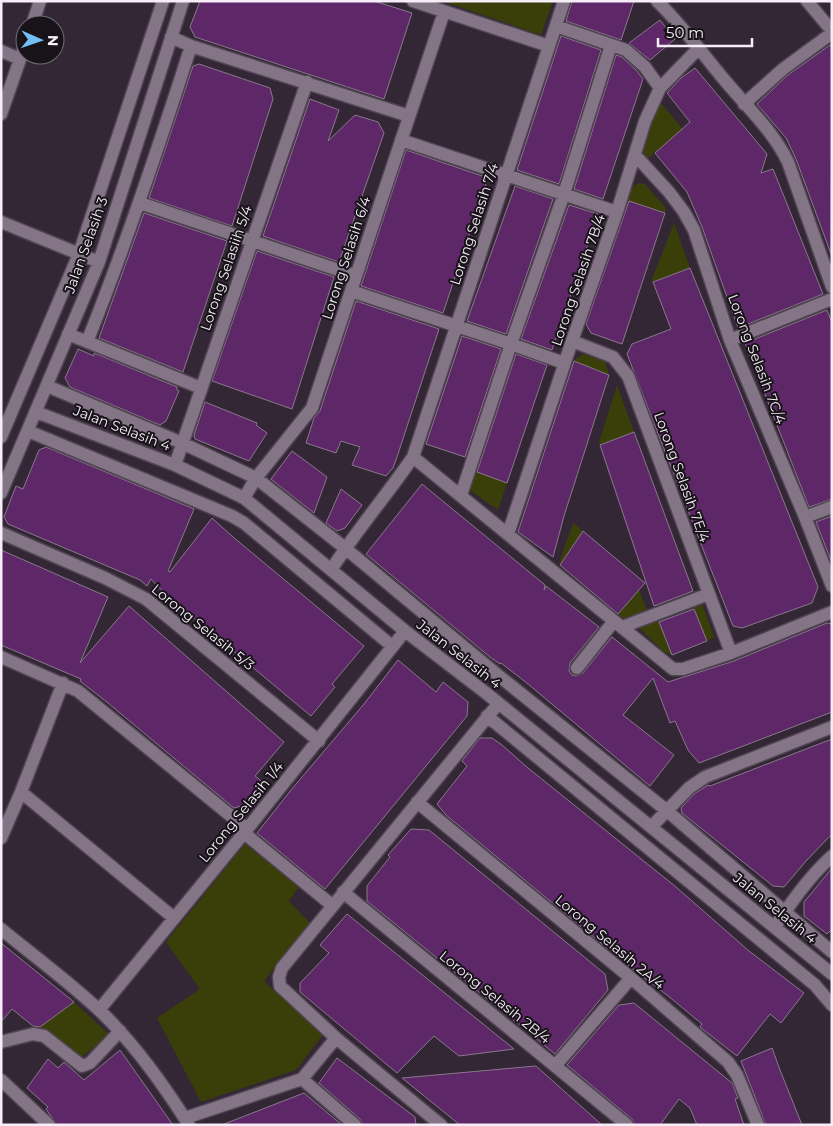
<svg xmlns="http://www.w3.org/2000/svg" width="833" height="1126" viewBox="0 0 833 1126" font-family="Montserrat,sans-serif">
<rect width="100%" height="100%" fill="#332736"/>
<path fill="#3a3f09" d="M 442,1 L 553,1 L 541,35 Z
M 659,101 L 683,129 L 647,159 L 643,151 Z
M 639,183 L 645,184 L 666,208 L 665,213 L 627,200 L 631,188 Z
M 674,223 L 690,268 L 653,282 L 652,279 Z
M 583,354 L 605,361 L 609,375 L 573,361 Z
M 617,385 L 634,432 L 600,445 L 599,442 Z
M 471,470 L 507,483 L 498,510 L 465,487 Z
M 573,523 L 583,531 L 560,565 L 559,563 Z
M 639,590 L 647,610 L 626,620 L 618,614 Z
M 702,603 L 714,637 L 707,641 L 693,606 Z
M 658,619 L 672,655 L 664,652 L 637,626 Z
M 245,844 L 299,887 L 289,901 L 310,923 L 264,981 L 323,1035 L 296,1070 L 201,1102 L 157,1018 L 200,989 L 166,942 Z
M 74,1002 L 110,1035 L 76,1061 L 37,1029 Z"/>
<path fill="#5e2768" stroke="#88798b" d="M 200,1 L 374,1 L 412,13 L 384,99 L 195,37 L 190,27 Z
M 572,1 L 634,1 L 621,40 L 566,21 Z
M 660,20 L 675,39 L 650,60 L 629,43 Z
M 561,36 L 601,50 L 559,184 L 517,170 Z
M 830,45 L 832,47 L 831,254 L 796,159 L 786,138 L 757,104 L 788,75 Z
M 616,55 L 622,57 L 637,71 L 643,79 L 603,199 L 574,189 Z
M 199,64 L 270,88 L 273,99 L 232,226 L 149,198 L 193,66 Z
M 695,68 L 767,154 L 761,173 L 773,169 L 823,294 L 738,328 L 702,227 L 687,192 L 655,153 L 690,122 L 667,93 L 681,78 Z
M 310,99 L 339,110 L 328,141 L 355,115 L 378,122 L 384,133 L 339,262 L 263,236 Z
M 406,150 L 488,178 L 443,313 L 361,286 Z
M 515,186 L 553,199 L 506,334 L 467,321 Z
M 629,201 L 665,213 L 622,344 L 591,333 L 586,324 Z
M 569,205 L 598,214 L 552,350 L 521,339 Z
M 144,213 L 227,241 L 183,372 L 99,338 Z
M 257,251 L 334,277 L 292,409 L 212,381 Z
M 690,268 L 818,587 L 812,603 L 742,628 L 733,626 L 627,354 L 632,344 L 671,329 L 653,282 Z
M 356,301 L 439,329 L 397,457 L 393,468 L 386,476 L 352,465 L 360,447 L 341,441 L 336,453 L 306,443 L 314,418 L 320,411 Z
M 827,310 L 832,323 L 832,499 L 809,507 L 745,343 Z
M 462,336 L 501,349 L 465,457 L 426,444 Z
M 78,349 L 94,356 L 94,353 L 177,387 L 177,390 L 179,391 L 166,421 L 160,425 L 70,387 L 65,378 Z
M 516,354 L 547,365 L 507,483 L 477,472 Z
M 574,361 L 609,375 L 564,516 L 553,557 L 518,532 Z
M 205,402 L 257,423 L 256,425 L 267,433 L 249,461 L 195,439 L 194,435 Z
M 634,432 L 693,591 L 654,606 L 600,445 Z
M 46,447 L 194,509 L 168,571 L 170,572 L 212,518 L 233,537 L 364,646 L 332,684 L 335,687 L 311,716 L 166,595 L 151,579 L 147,586 L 140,580 L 8,524 L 4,517 L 16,486 L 23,489 L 39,450 Z
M 292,451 L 327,477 L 314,513 L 271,479 Z
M 422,484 L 545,585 L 544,590 L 546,586 L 599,627 L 570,663 L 569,671 L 572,675 L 576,676 L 583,673 L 612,637 L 668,682 L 734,661 L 827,623 L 832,624 L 832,712 L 699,763 L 688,750 L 675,721 L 670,723 L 653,678 L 623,715 L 674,755 L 650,786 L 528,684 L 501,663 L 500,664 L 490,657 L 366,554 Z
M 341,489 L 362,505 L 345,528 L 337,531 L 326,523 Z
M 832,516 L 832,563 L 816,522 Z
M 583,531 L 645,583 L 618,614 L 560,565 Z
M 1,550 L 108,597 L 80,663 L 129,606 L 284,742 L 255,776 L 264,783 L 245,805 L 234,808 L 108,703 L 80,681 L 81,679 L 1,645 Z
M 694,609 L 707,641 L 672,655 L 659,622 Z
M 398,660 L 436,692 L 443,682 L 468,702 L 467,716 L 325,889 L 257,833 L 291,790 L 364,704 Z
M 480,738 L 492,738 L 502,745 L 528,768 L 676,887 L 749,951 L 804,993 L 781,1023 L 770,1014 L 737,1056 L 700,1027 L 702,1024 L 667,995 L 635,971 L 446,815 L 437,804 L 467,766 L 462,761 Z
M 832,739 L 832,834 L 806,861 L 784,887 L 773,886 L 682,813 L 681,808 L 694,794 L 708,785 L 710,786 Z
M 411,829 L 429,830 L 605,974 L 608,990 L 555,1054 L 367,901 L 367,886 L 390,857 L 388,855 Z
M 832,868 L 832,929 L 827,934 L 804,916 L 804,902 Z
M 347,914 L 514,1049 L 459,1056 L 434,1036 L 397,1073 L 300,992 L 300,983 L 329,953 L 320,945 Z
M 1,943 L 74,1002 L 40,1027 L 33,1026 L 12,1009 L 1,1022 Z
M 634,1003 L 732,1083 L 738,1098 L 735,1099 L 744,1125 L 697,1125 L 690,1108 L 679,1099 L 660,1125 L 635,1125 L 632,1119 L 567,1065 L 619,1005 Z
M 772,1048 L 780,1070 L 802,1125 L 766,1125 L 748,1079 L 741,1061 Z
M 120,1050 L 173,1125 L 57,1125 L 46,1109 L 48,1107 L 27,1088 L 48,1059 L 58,1068 L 64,1062 L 84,1080 Z
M 337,1058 L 415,1117 L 416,1125 L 363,1125 L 360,1119 L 319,1083 Z
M 536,1066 L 602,1125 L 460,1125 L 402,1078 Z
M 304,1093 L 342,1125 L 224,1125 L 224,1124 Z"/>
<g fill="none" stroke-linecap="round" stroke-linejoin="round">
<g stroke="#504452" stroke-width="15">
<path id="minor" d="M 413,1 L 549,46
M 657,1 C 683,26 704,56 727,83 C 749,109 773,131 788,162 L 832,287
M 807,1 L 832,31
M 32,25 L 40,1
M 556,26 L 626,50 L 645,67 L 660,88
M 171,37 L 191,46 L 409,116
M 1,51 L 20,59
M 744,104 L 783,69 L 832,33
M 1,114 L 25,45
M 401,140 L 617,212
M 635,155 L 669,192 L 684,212 L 694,230 L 730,340 L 805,517 L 832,586
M 140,203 L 356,276
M 1,222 L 99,262
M 351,291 L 511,344 L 564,363
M 68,334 L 201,388
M 730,340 L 832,299
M 572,341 L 613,357 L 628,376 L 731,653
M 87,342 C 126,245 159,146 191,46
M 47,386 L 182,443 L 256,478 L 345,548 L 499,676 L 666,810 L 832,952
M 36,412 L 175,465 L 244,498 L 405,631 L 486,693 L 832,974
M 28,431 L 232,516 L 244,523 L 392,646
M 1,437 L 79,254 L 163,1
M 413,457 L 673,669 L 683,669 L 731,653 L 832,612
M 175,465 L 307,82
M 1,493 L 99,262 L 183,1
M 461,495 L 511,344 L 564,194 L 611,45
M 244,498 L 256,478 L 312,408 L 444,12
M 805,517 L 832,507
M 1,533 L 105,578 L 146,599 L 319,741
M 508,534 L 572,341 L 617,212 L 645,121 L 660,88 L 698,49
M 331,570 C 356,531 387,495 413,457 L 564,1
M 622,627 L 709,594
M 1,657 L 78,691 L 247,829
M 577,668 L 614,621
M 487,716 L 815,985 L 832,1005
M 21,792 L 174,918
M 417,802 L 631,978 L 728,1062 L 737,1075 L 758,1125
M 651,827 L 689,788 L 705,777 L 832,727
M 244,833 L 333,906
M 1,838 L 21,792 L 63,683
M 343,892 L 627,1125
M 775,927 C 791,902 810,876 832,856
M 1,929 C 34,956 68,981 99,1010 C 131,1040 165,1087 189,1125
M 99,1010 L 244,833 L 405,631
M 1,1042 L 33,1034 L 44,1036 L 82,1066 L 90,1063 L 120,1031
M 555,1066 L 631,978
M 302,1079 L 355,1125
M 1,1080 L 49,1125
M 185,1118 L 302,1079 L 336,1038
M 441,1125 L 336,1038 L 280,986 L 279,977 L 282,968 L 498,704"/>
</g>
<use href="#minor" stroke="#837486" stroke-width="12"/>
</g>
<g text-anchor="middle" stroke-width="4" stroke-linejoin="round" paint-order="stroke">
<g font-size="14" fill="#f6edf8" stroke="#181219">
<text transform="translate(474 224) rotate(-72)" y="5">Lorong Selasih 7/4</text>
<text transform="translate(86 245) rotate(-70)" y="5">Jalan Selasih 3</text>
<text transform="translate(346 258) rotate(-72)" y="5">Lorong Selasih 6/4</text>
<text transform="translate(226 268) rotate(-71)" y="5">Lorong Selasiih 5/4</text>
<text transform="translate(578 280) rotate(-71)" y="5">Lorong Selasih 7B/4</text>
<text transform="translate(757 359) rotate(69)" y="5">Lorong Selasih 7C/4</text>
<text transform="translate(122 428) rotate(21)" y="5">Jalan Selasih 4</text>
<text transform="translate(682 477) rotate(70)" y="5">Lorong Selasih 7E/4</text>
<text transform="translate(203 627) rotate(39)" y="5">Lorong Selasih 5/3</text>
<text transform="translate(459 654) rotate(38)" y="5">Jalan Selasih 4</text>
<text transform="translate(241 812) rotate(-51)" y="5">Lorong Selasih 1/4</text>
<text transform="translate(775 908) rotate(39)" y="5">Jalan Selasih 4</text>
<text transform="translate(610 942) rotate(40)" y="5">Lorong Selasih 2A/4</text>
<text transform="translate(495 997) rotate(39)" y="5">Lorong Selasih 2B/4</text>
</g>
</g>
<rect width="833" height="1126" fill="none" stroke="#f6edf8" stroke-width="5"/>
<g transform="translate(40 40) rotate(92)"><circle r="24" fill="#181219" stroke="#716a72"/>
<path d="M0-4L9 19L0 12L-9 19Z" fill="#74c0f6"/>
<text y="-8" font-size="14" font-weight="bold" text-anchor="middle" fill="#f6edf8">N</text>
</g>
<path d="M658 38v8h94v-8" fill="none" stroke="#f6edf8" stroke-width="2.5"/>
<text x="666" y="38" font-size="15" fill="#f6edf8" stroke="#181219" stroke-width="4" paint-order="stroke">50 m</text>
</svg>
